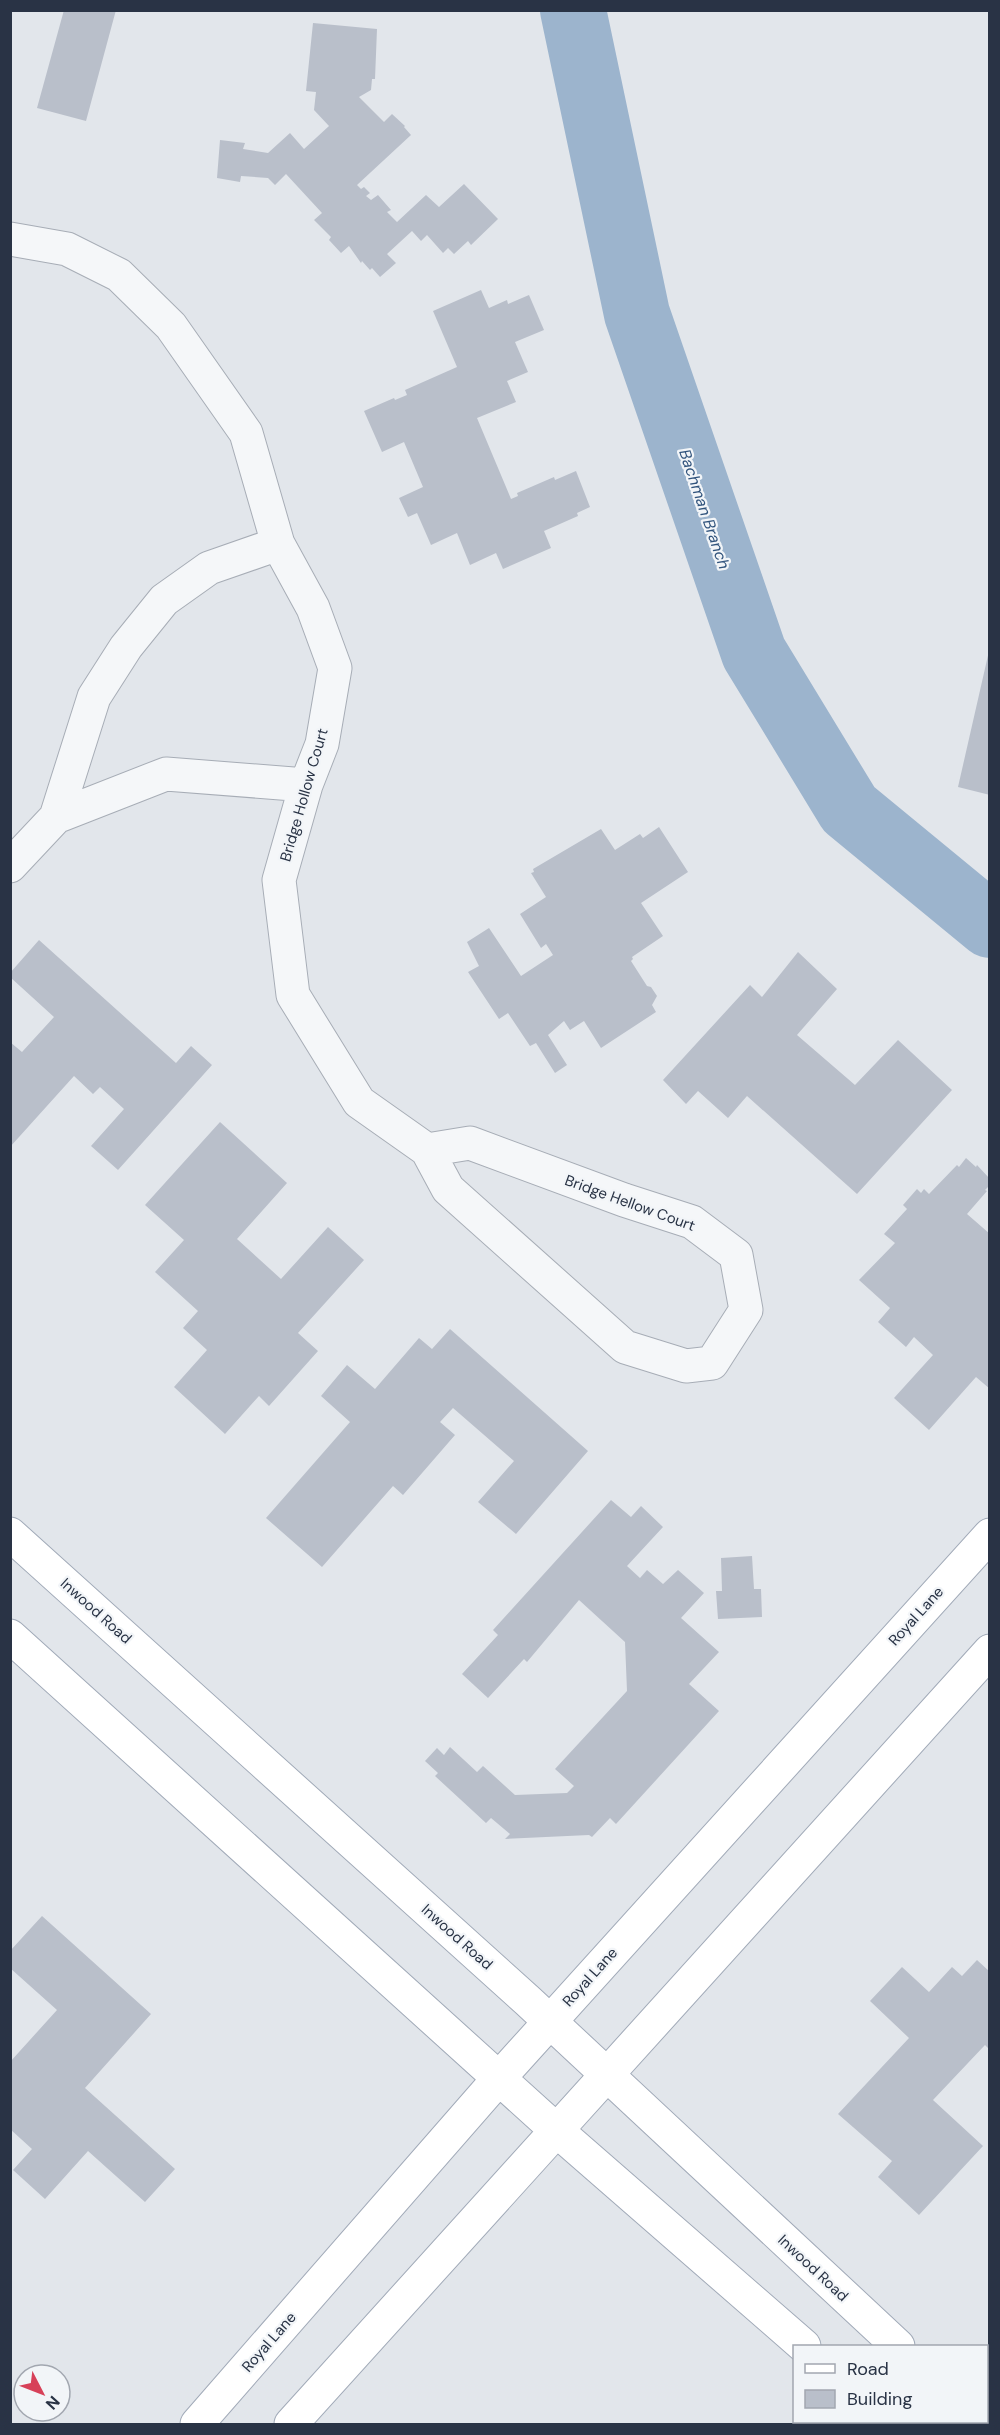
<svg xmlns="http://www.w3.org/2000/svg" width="1000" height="2435" viewBox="0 0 1000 2435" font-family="'DM Sans',sans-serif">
<rect width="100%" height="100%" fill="#e2e6eb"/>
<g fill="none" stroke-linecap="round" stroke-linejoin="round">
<path stroke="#9cb4cd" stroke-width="66" d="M 573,10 L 637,314 L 754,653 L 849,809 L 990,925"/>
</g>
<path fill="#b9bfca" d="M 64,10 L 116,10 L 86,121 L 37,108 Z
M 313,23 L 377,29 L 375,79 L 372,79 L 371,90 L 359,97 L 384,122 L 392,114 L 405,126 L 404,127 L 411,135 L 357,185 L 361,189 L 364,187 L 370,193 L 366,196 L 371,200 L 378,195 L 391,210 L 387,212 L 397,222 L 426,195 L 439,207 L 464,184 L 498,219 L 471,245 L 468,241 L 454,254 L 448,248 L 443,253 L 427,235 L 421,241 L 412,231 L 387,254 L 396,263 L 380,277 L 372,268 L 370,270 L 362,261 L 361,263 L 349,246 L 341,253 L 329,240 L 331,237 L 314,220 L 322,213 L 286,174 L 275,185 L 268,178 L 241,176 L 240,182 L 217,178 L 220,140 L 245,143 L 243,149 L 268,153 L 290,133 L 304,149 L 329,126 L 314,110 L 316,92 L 306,91 Z
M 481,290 L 489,308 L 507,300 L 508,304 L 529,295 L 544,330 L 515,342 L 528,372 L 507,381 L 516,402 L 477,418 L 511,499 L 518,496 L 517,493 L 554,477 L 555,480 L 576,471 L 590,507 L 577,513 L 578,516 L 544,531 L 551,548 L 503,569 L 496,553 L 470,565 L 457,533 L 431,545 L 417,513 L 408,517 L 399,498 L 423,487 L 404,442 L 382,452 L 364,411 L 394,398 L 395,400 L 407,395 L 405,390 L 457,367 L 433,311 Z
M 989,651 L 990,651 L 990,795 L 958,787 Z
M 659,827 L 688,872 L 641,903 L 663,936 L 632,957 L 633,959 L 631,961 L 647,986 L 651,987 L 657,996 L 652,1005 L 656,1012 L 601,1048 L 584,1021 L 570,1030 L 564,1021 L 548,1035 L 567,1065 L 555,1073 L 536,1043 L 530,1046 L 508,1013 L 499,1019 L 468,972 L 479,966 L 467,942 L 489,928 L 521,976 L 553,955 L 546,944 L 541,948 L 520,914 L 546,897 L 531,873 L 534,872 L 533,869 L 601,829 L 615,850 L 640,834 L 643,838 Z
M 39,940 L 176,1063 L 191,1046 L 212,1065 L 118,1170 L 91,1146 L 124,1109 L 100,1087 L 93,1094 L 74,1076 L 10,1147 L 10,1042 L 22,1052 L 54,1017 L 10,977 L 10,973 Z
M 798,952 L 837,989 L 797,1035 L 855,1085 L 898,1040 L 952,1090 L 857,1194 L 747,1096 L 728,1118 L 698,1091 L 686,1104 L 663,1080 L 750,985 L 762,997 Z
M 220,1122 L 287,1183 L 237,1239 L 281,1279 L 328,1227 L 364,1260 L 298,1333 L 318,1351 L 269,1406 L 259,1396 L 225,1434 L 174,1387 L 207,1350 L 183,1328 L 198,1311 L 155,1272 L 184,1240 L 145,1205 Z
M 966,1158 L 976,1167 L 977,1165 L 990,1179 L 990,1185 L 985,1190 L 987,1191 L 967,1214 L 990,1234 L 990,1389 L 976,1377 L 929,1430 L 894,1398 L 933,1355 L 914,1337 L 906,1347 L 878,1322 L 890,1308 L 859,1280 L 895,1243 L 884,1234 L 907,1209 L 903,1205 L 917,1189 L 921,1193 L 924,1189 L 929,1194 L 957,1165 L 959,1167 Z
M 450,1329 L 588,1451 L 516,1534 L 478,1502 L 514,1461 L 453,1408 L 440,1422 L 455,1435 L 403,1495 L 393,1486 L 322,1567 L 266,1518 L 350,1422 L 321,1396 L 347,1365 L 375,1389 L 419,1338 L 432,1349 Z
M 611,1500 L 631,1517 L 641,1506 L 663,1527 L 627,1566 L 640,1578 L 647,1570 L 663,1584 L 678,1570 L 704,1593 L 681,1618 L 719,1652 L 689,1684 L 719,1711 L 616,1824 L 610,1818 L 592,1837 L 589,1835 L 505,1839 L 510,1834 L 491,1818 L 486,1823 L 435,1776 L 438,1773 L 425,1761 L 437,1748 L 444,1755 L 450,1747 L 477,1772 L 483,1766 L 515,1795 L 567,1793 L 574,1786 L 555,1769 L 627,1691 L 625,1642 L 579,1600 L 527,1662 L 524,1659 L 488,1698 L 462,1674 L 498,1635 L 493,1630 Z
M 752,1556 L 754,1589 L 761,1589 L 762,1617 L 718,1619 L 716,1591 L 722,1591 L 721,1558 Z
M 42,1916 L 151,2014 L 85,2088 L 175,2169 L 145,2202 L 88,2151 L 45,2199 L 13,2170 L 32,2149 L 10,2129 L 10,2062 L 57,2010 L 10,1968 L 10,1951 Z
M 977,1960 L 990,1972 L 990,2050 L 985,2045 L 933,2100 L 983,2146 L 919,2215 L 878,2177 L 892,2161 L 838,2114 L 909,2038 L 870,2001 L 902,1967 L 929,1992 L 952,1967 L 962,1976 Z"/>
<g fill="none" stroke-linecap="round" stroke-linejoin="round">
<g stroke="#a7adb6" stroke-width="35">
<path id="minor" d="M 10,239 L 67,249 L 119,275 L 171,326 L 246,433 L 278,544 L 313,608 L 335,668 L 322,744 L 306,785 L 279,880 L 293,995 L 359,1102 L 427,1150 L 448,1189 L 625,1347 L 686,1366 L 712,1363 L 746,1310 L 736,1255 L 692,1222 L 624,1200 L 470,1143 L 427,1150
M 56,817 L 166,774 L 306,785
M 10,866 L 56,817 L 94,697 L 126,647 L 164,600 L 209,568 L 278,544
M 822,2424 L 825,2422"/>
</g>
<g stroke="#a1aab8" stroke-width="35">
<path id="major" d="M 10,1534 L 528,2001 L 898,2346
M 10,1636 L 555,2129 L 804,2346
M 889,2422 L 892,2424
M 977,2422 L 980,2424
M 197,2424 L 500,2077 L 990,1535
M 291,2424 L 990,1651"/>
</g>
<use href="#minor" stroke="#f5f7f9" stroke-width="33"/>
<use href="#major" stroke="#fff" stroke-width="33"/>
</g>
<g text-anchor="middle" stroke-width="4.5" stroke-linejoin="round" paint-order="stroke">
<g font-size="15" fill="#293345" stroke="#f2f5f8">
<text transform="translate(304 795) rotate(-74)" y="5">Bridge Hollow Court</text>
<text transform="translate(630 1203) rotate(20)" y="5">Bridge Hellow Court</text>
<text transform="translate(96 1611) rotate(42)" y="5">Inwood Road</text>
<text transform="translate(916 1616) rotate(-48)" y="5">Royal Lane</text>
<text transform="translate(457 1937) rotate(42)" y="5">Inwood Road</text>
<text transform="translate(590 1977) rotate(-48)" y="5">Royal Lane</text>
<text transform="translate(813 2268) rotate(43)" y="5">Inwood Road</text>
<text transform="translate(269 2342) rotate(-49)" y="5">Royal Lane</text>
</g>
<g font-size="16" font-style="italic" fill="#30537c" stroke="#f2f5f8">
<text transform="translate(705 509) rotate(71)" y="6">Bachman Branch</text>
</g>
</g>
<rect width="1000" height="2435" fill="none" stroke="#293345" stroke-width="24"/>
<rect x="793" y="2345" width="195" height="78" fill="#f2f5f8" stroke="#a2a7b0" stroke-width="1.5"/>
<rect x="805" y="2364" width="30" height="9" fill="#ffffff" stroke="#a2a7b0" stroke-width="1.5"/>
<text x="847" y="2375" font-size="18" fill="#293345">Road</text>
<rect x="805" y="2390" width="30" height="18" fill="#b9bfca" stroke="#a2a7b0" stroke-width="1.5"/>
<text x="847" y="2405" font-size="18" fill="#293345">Building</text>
<g transform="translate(42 2393) rotate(132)"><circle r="28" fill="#f2f5f8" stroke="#a2a7b0" stroke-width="1.5"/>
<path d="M0-4.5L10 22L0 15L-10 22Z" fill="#d74159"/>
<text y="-9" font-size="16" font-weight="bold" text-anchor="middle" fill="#293345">N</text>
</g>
</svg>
